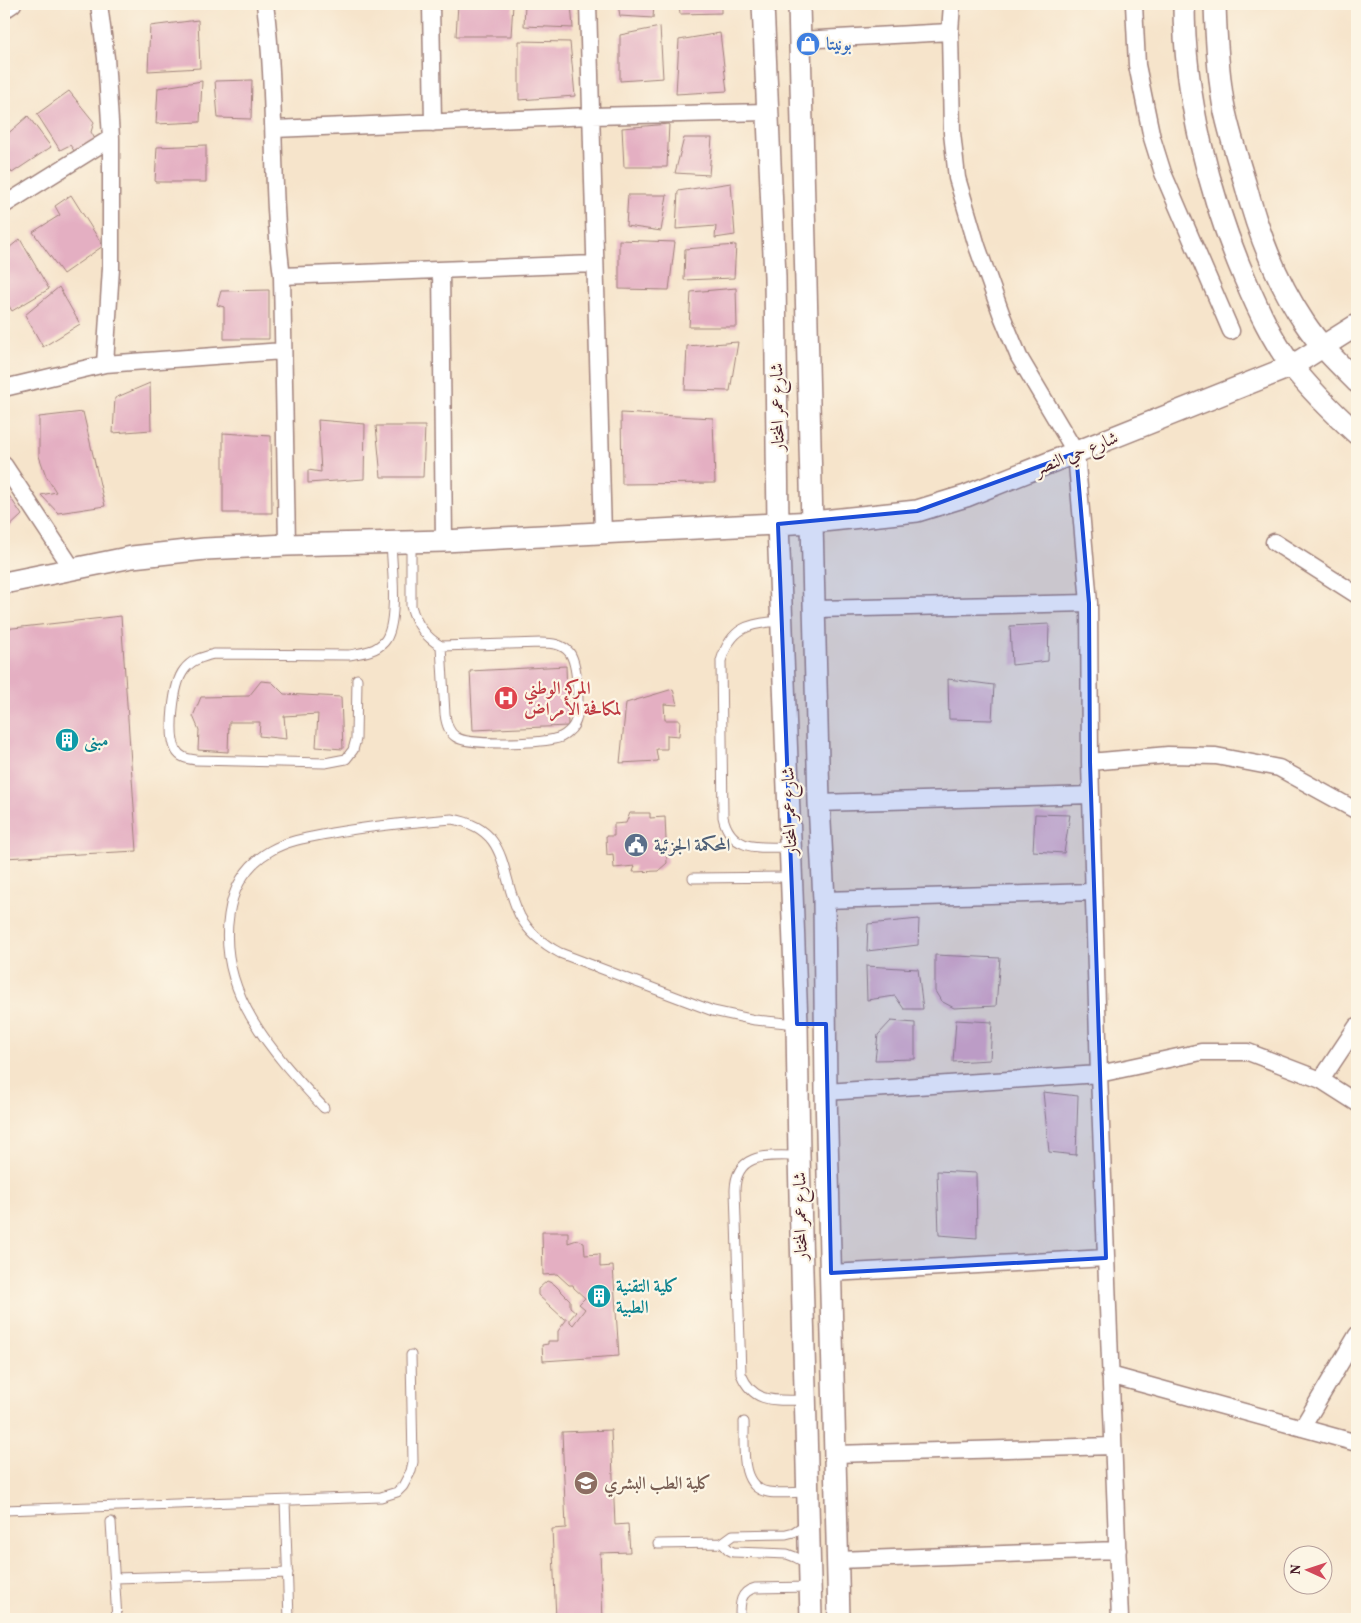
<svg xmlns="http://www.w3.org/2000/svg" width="1361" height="1623" viewBox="0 0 1361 1623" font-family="Vollkorn,Amiri,serif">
<rect width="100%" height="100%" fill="#fcf5e5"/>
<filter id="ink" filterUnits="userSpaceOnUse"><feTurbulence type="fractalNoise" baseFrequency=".02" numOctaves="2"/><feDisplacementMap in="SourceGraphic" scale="10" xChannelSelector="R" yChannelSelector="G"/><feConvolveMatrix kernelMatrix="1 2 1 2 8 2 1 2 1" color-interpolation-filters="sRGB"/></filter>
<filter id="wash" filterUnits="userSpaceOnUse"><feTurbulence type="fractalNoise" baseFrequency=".0096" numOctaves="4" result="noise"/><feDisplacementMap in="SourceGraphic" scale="20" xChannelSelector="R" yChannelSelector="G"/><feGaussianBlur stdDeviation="1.12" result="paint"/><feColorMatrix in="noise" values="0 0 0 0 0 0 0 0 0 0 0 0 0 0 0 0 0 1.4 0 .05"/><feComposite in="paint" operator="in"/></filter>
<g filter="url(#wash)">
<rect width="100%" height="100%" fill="#f6e4cb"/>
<g id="blocks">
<path fill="#e4afc2" d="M 458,4 L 513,4 L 511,36 L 456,36 Z
M 525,4 L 571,4 L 573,28 L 524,26 Z
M 618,4 L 654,4 L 653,18 L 620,16 Z
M 679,4 L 721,4 L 721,13 L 680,14 Z
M 198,20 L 200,68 L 148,71 L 150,26 Z
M 660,27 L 663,78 L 620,81 L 620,35 Z
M 720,33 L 727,91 L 676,94 L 679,40 Z
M 519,41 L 570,42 L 575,96 L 519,100 Z
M 252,80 L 251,119 L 218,118 L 215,81 Z
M 202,81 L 200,122 L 156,124 L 158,88 Z
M 4,82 L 10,94 L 4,99 Z
M 69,91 L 94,122 L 91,132 L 95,139 L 75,152 L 70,145 L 60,150 L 37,114 Z
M 28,116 L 51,147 L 12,173 L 4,160 L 4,137 Z
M 669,124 L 667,167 L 624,167 L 622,128 Z
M 684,138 L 712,138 L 709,175 L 675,173 Z
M 206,145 L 206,182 L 155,182 L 157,147 Z
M 731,183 L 735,235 L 715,238 L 716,226 L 676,229 L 678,191 Z
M 71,195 L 103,246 L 63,274 L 33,232 L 60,215 L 55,206 Z
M 628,195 L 667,195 L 661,231 L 626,226 Z
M 20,239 L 49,289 L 12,311 L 4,298 L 4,252 Z
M 619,240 L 675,242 L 669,290 L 619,289 Z
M 736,245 L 734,278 L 684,280 L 685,249 Z
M 59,287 L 80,324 L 43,347 L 25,315 Z
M 736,288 L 737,327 L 689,327 L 691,292 Z
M 269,290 L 269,339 L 224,339 L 224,307 L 217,305 L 221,291 Z
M 738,342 L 730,391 L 685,390 L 687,346 Z
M 150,383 L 151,430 L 113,433 L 115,398 Z
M 83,412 L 105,506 L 58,513 L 41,495 L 56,492 L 46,476 L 39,456 L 39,417 Z
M 621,413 L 713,418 L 715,483 L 622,484 Z
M 318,420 L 365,424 L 364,479 L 308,483 L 308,470 L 321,472 Z
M 376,426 L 425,426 L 423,477 L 381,477 Z
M 223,433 L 271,436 L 272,513 L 223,513 Z
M 4,488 L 22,515 L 4,532 Z
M 121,616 L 137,851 L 4,858 L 4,629 Z
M 1049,624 L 1048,661 L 1012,665 L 1010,626 Z
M 566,666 L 568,726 L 473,730 L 470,671 Z
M 948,679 L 994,685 L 992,720 L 949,719 Z
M 261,681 L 272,682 L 284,694 L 341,697 L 343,749 L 316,747 L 318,714 L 284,716 L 286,739 L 259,736 L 260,722 L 229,722 L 228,752 L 198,750 L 199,730 L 193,716 L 201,697 L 249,696 Z
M 673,689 L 677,705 L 664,704 L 665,720 L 680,720 L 679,736 L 667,735 L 667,749 L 656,749 L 658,761 L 620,763 L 626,703 Z
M 630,813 L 650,813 L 650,818 L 665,817 L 667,863 L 658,871 L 633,872 L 635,866 L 614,868 L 613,854 L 607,855 L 606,836 L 614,836 L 614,824 L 626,823 Z
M 1035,814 L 1070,815 L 1064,853 L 1033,851 Z
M 919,919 L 918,945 L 867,951 L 868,924 Z
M 935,955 L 1000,958 L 996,1006 L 954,1008 L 941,1001 L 935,991 Z
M 866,966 L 918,969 L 923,1009 L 904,1009 L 895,996 L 867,1000 Z
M 956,1020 L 992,1022 L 990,1060 L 953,1062 Z
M 891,1021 L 915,1023 L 915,1059 L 875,1060 L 878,1035 Z
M 1043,1092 L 1078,1096 L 1076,1155 L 1049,1152 Z
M 937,1171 L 976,1173 L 977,1238 L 939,1235 Z
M 542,1232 L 568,1232 L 568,1243 L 577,1240 L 584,1242 L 585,1255 L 600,1254 L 600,1267 L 613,1266 L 619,1356 L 543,1361 L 542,1345 L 548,1344 L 548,1341 L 558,1341 L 558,1331 L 567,1319 L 564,1319 L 538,1295 L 538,1289 L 547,1281 L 554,1284 L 570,1300 L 570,1307 L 576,1312 L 570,1319 L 570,1322 L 573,1325 L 585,1309 L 579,1304 L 585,1298 L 574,1288 L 573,1285 L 569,1285 L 557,1274 L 543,1275 Z
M 611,1430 L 615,1525 L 628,1524 L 630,1552 L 600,1553 L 603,1619 L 556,1619 L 552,1529 L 566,1528 L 562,1432 Z"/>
</g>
</g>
<g filter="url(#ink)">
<use href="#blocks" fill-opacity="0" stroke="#a0827b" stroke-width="1"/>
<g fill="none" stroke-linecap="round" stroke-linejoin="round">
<g stroke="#a0827b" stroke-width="11">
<path id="service" d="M 411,543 L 411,606 C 416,624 425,637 441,646
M 782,621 C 749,623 731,627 721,661 L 723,817 C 731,853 762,847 790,847
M 541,643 C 552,643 562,644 569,652 C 578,663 579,702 577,716 C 576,722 573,728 568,732 C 564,736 560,738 554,739 C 538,743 468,746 456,737 C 448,732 446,723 445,714 L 441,646 Z
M 357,679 L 356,739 L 353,750 L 346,759 L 325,763 L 196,760 C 188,759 180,758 176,750 C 168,735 173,684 184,670 C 191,660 202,657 214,654 L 349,655 C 361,653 375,652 384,642 C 399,626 392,565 391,543
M 693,878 L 792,877
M 324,1108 C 274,1054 217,994 229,915 C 233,888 246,865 270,851 C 288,840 311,837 332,833 C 371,826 412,822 452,819 C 511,829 499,874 520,916 C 529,933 543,944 560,953 L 713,1011 L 755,1020 L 797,1024
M 799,1156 C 770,1156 736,1151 735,1190 L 741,1374 C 754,1405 776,1400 805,1400
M 744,1422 C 745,1444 738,1487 768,1492 C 780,1494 795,1492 807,1492
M 285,1501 L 289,1619
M 4,1510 L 381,1497 L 397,1492 L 403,1486 L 411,1471 L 413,1462 L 411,1355
M 111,1522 L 117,1619
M 722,1543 L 729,1550 L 733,1552 L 787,1554 L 795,1557 L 808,1564
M 658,1544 L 722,1543 L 733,1535 L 786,1534 L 794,1532 L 808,1523
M 115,1578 L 288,1573
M 740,1619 C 740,1605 739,1592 755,1588 L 810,1587"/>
</g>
<g stroke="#a0827b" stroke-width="19">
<path id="minor" d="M 99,4 L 106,58 L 111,138 L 111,268 L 105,364
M 265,4 C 277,94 270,186 282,276 L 287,545
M 431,4 L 433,123
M 588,4 L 603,534
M 952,4 L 950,32 L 952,133 L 957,178 L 977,246 L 1002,316 L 1019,357 L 1076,453 L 1089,603 L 1090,762 L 1099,1074 L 1120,1619
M 1134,4 L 1137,65 L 1152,138 L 1163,173 L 1231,331
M 4,10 L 13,4
M 800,40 L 950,32
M 274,129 L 591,116 L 768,112
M 4,205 L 111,138
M 441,270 L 444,541
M 282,276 L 595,264
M 4,388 L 105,364 L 283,351
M 4,465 L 72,568
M 1274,542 L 1357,595
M 815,609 L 1089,603
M 1090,762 L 1168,755 L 1216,756 L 1279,768 L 1357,811
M 819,803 L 1091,795
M 824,900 L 1093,892
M 1321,1080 L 1357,1026
M 826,1092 L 1099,1074 L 1201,1052 L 1248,1052 L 1321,1080 L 1357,1103
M 831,1273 L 1106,1258
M 1110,1375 L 1357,1443
M 1302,1428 L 1357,1335
M 835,1454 L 1113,1446
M 838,1560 L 1118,1550"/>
</g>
<g stroke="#a0827b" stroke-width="24">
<path id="tertiary" d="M 763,4 L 775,277 L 778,524 L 797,1024 L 799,1156 L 811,1619
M 799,4 L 819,803 L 824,900 L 826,1092 L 839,1619
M 1184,4 C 1184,96 1209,195 1245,279 C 1258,309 1272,340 1292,366 C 1311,391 1334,413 1357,434
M 1215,4 C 1216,37 1218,70 1223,102 C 1228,130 1237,156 1245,183 C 1258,233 1275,279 1304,322 C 1319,345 1338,363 1357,382
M 4,583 L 132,557 L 205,549 L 287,545 L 444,541 L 813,522 L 917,511 L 966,496 L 1292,366 L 1357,325"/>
</g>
<use href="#service" stroke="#fff" stroke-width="9"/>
<use href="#minor" stroke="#fff" stroke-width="16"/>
<use href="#tertiary" stroke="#fff" stroke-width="21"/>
</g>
</g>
<path fill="#1d4ed8" fill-opacity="0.2" stroke="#1d4ed8" stroke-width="4" stroke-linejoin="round" d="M 1076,453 L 1089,603 L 1090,762 L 1106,1258 L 831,1273 L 826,1024 L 797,1024 L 778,524 L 917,511 Z"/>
<defs>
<g id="shop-disc" transform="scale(1.25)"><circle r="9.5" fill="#3f7fe0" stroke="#fcf5e5"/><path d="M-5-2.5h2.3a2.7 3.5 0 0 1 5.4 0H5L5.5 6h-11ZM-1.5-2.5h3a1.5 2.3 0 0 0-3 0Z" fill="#fff"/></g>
<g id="hospital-disc" transform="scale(1.25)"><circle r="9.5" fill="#e0444e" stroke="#fcf5e5"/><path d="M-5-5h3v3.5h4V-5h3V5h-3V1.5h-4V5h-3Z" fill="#fff"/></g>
<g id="building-disc" transform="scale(1.25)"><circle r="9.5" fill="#0f9aa8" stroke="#fcf5e5"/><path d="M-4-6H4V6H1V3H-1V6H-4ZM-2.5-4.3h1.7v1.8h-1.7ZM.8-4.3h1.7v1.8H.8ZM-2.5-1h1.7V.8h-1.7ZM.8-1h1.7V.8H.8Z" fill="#fff"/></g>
<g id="civic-disc" transform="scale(1.25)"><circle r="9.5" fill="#5c6f8a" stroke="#fcf5e5"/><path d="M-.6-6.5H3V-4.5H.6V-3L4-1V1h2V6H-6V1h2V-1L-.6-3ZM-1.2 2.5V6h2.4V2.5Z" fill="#fff"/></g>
<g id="university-disc" transform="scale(1.25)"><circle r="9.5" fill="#8d6e63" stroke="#fcf5e5"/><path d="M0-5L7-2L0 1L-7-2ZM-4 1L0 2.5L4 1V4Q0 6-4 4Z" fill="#fff"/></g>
</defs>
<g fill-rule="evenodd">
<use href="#shop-disc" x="808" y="44"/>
<use href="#hospital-disc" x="506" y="698"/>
<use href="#building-disc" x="67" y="740"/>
<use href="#civic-disc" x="636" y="845"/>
<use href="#building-disc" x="599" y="1296"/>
<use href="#university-disc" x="586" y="1483"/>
</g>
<g text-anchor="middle" stroke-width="4.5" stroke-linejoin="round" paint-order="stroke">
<g font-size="18" font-weight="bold" fill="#366cbe" stroke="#fcf5e5" text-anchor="start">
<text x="826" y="50">بونيتا</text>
</g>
<g font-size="18" fill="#4a1f2b" stroke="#fcf5e5">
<text transform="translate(777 407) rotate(-91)" y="6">شارع عمر المختار</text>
<text transform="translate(1076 453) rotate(-22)" y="6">شارع حي النصر</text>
<text transform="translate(789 811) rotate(-92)" y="6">شارع عمر المختار</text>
<text transform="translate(800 1216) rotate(-91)" y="6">شارع عمر المختار</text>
</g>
<g font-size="18" font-weight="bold" fill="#be3a42" stroke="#fcf5e5" text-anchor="start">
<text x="524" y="694">المركز الوطني<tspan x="524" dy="21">لمكافحة الأمراض</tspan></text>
</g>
<g font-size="18" font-weight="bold" fill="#0d838f" stroke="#fcf5e5" text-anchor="start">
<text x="84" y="746">مبنى</text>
<text x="616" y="1292">كلية التقنية<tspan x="616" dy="21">الطبية</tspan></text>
</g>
<g font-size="18" font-weight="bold" fill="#4e5e75" stroke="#fcf5e5" text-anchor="start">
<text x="654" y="851">المحكمة الجزئية</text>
</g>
<g font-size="18" font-weight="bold" fill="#785e54" stroke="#fcf5e5" text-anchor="start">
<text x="604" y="1489">كلية الطب البشري</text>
</g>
</g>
<rect width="1361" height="1623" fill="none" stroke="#fcf5e5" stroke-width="20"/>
<g transform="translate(1308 1570) rotate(273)"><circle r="24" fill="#fcf5e5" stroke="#b59f9b"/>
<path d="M0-4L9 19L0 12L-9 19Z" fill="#d1495b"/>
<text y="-8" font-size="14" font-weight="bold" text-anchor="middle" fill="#4a1f2b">N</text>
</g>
</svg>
